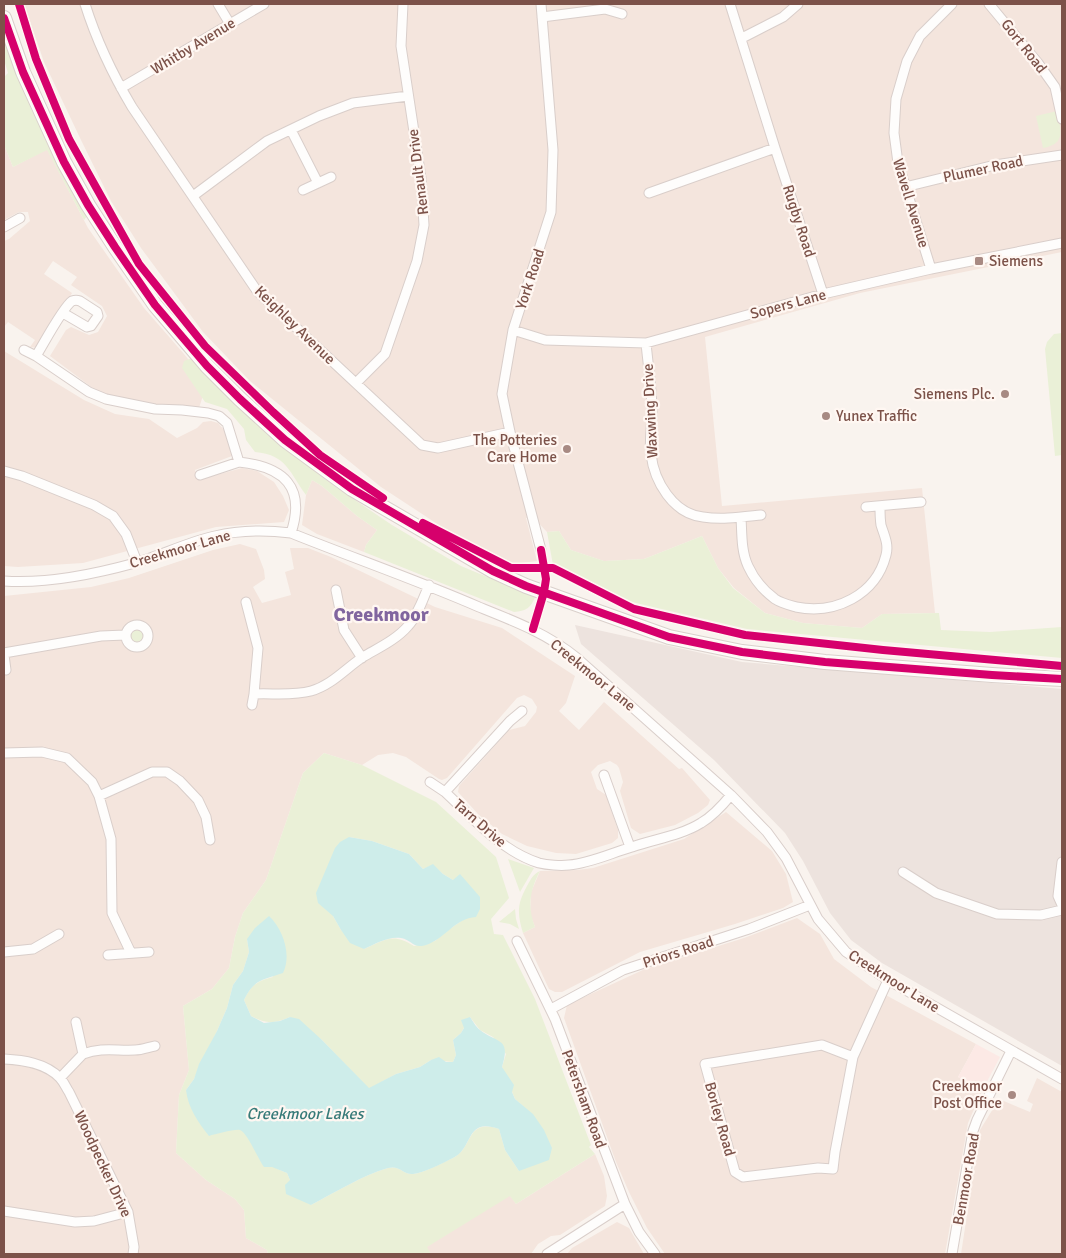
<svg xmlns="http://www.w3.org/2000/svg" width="1066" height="1258" viewBox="0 0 1066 1258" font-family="Signika,sans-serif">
<rect width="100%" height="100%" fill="#f9f3ee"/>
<path fill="#f4e5dd" d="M 24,4 L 1062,4 L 1062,252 L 860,293 L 705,337 L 722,506 L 922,488 L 935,613 L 882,614 L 862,628 L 803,623 L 765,613 L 734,588 L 718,568 L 702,536 L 644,559 L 604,561 L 571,550 L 559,531 L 547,532 L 532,516 L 526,518 L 537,561 L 514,564 L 445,529 L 381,487 L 250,381 L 203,332 L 141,248 L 111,201 L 81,140 L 44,62 Z
M 4,145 L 13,167 L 47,149 L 88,228 L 144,308 L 184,354 L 207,383 L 199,408 L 156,404 L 108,395 L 94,389 L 50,356 L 66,330 L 71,327 L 89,335 L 98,332 L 107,316 L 102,306 L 71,285 L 77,277 L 53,261 L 44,274 L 72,293 L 38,348 L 30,347 L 35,340 L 8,322 L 4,327 L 4,241 L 9,239 L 30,221 L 28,212 L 19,212 L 4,220 Z
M 4,351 L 84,400 L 115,414 L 149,419 L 177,438 L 197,428 L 203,422 L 211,421 L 218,423 L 224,430 L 232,456 L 195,470 L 198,480 L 242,468 L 257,471 L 274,482 L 283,496 L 289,510 L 284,522 L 216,527 L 83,563 L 18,567 L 4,566 Z
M 312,480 L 322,486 L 357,516 L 377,530 L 366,545 L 364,552 L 317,534 L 302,525 L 306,495 Z
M 240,544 L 256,549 L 264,570 L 265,579 L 253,587 L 262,603 L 291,595 L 285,572 L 294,569 L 290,548 L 308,548 L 331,557 L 435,607 L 502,628 L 575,676 L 566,703 L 559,711 L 579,730 L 604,702 L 679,769 L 682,768 L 710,800 L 708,805 L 698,813 L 675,825 L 640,834 L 631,828 L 620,791 L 623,782 L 619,768 L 617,765 L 610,761 L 598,765 L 591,772 L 597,789 L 606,795 L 618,830 L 618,838 L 612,843 L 576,854 L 556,853 L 527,846 L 502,834 L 478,814 L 458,792 L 459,786 L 509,730 L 525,726 L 536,712 L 537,707 L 532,699 L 524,695 L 517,698 L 447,778 L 442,780 L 439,779 L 406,757 L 393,753 L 378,755 L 362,765 L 324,753 L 303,773 L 266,880 L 243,913 L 235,937 L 229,968 L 212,989 L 183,1006 L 189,1070 L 179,1095 L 176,1153 L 206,1180 L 235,1199 L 244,1210 L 246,1238 L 267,1250 L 268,1254 L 4,1254 L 4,596 L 91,587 L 129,578 L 213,550 Z
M 726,812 L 772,851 L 786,874 L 793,902 L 783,908 L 735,924 L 640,952 L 562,992 L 555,992 L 549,989 L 523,933 L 535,927 L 530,914 L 531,892 L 540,871 L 577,870 L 593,868 L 684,839 Z
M 797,918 L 820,934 L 834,959 L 871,987 L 976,1044 L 958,1077 L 982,1091 L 968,1123 L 945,1254 L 665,1254 L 647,1228 L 629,1192 L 616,1162 L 564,1018 L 567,1005 L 645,969 L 744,938 Z
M 1037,1078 L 1062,1092 L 1062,1254 L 961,1254 L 980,1130 L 999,1099 L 1030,1112 L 1033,1104 L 1027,1101 Z
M 595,1154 L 604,1176 L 607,1196 L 605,1206 L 560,1235 L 551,1236 L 538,1244 L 531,1254 L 431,1254 L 426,1247 L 510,1195 L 516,1204 Z
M 617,1222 L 629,1228 L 644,1254 L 567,1254 L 572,1248 Z"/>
<path fill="#fce9e5" d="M 976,1044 L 1000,1057 L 982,1091 L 958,1077 Z"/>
<path fill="#ede3de" d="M 575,625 L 742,662 L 1062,689 L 1062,1066 L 882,963 L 851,940 L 830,913 L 803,861 L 785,833 L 714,760 L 581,644 Z"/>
<path fill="#eaf0d7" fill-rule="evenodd" d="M 4,31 L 31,109 L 87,216 L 84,220 L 47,150 L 13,167 L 4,145 L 4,77 L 8,73 L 4,60 Z
M 1057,111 C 1061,131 1066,144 1043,148 L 1036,116 Z
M 1062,333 L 1062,455 L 1055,456 L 1045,349 L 1047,342 L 1054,334 Z
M 192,358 L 280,445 L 337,488 L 392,525 L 461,566 L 535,597 C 531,608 526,611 514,612 L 364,552 L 366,545 L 377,530 L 357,516 L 322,486 L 312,480 L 306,495 C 289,472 287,455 255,452 L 246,440 L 244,429 L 227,409 L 205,402 L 182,368 L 184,361 Z
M 559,531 L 571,550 L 604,561 L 644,559 L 702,536 L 718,568 L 733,588 L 765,613 L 803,623 L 862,628 L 882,614 L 939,613 L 941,630 L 990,632 L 1062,627 L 1062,658 L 747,629 L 632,602 L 553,565 L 547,532 Z
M130 635a7 7 0 1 1 14 0a7 7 0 1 1-14 0Z
M 324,753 L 362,765 L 436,802 L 496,857 L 509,898 L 491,919 L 494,934 L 503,935 L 535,999 L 591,1145 L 589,1147 L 595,1154 L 516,1204 L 510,1196 L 427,1247 L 431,1254 L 268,1254 L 267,1250 L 246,1238 L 244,1210 L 235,1199 L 206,1180 L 176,1153 L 179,1095 L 189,1070 L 183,1006 L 212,989 L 229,968 L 235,937 L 243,913 L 266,880 L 303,773 ZM 349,837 L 372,841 L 409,854 L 423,869 L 433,865 L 443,874 L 453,880 L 467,917 L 444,933 L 435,941 L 414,946 C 392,932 385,940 364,949 L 341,930 L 333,916 ZM 247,939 L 273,977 C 257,981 251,985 244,1000 L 251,1016 C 266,1024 274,1024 290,1017 L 322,1040 L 369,1089 L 396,1074 L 420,1067 L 431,1060 L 453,1062 L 456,1055 L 453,1040 L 461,1033 L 470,1017 L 480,1030 L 493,1037 L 506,1054 L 502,1067 L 515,1099 L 523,1106 L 519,1171 L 505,1150 L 499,1129 C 465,1118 474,1148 453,1158 C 442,1163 424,1173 413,1174 C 403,1175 400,1165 388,1168 C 361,1176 336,1192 311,1205 L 290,1180 L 287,1173 C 268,1167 254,1151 246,1133 L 186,1090 L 194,1079 L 217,1031 L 227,1008 L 233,985 L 243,971 L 249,952 Z
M 508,859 L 534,868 L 520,892 Z
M 540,871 C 530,890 527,906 535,927 L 523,933 C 517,913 517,904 527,886 C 531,879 533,874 540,871 Z
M 515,909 L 516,919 L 519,929 L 510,924 L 499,922 Z"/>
<path fill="#ceedea" d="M 349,837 L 372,841 L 409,854 L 423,869 L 433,864 L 443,874 L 453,880 L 460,874 L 480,897 L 480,909 L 476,917 C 455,918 445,939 426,945 C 413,949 412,940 401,938 C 388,936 375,944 364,949 L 350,943 L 341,930 L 333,916 L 318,903 L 316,893 L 335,848 L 340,842 Z
M 269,916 C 283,929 292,955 283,973 C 263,980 254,979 244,1000 L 251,1016 L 264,1023 L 280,1021 L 290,1017 L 299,1019 L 322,1040 L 369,1088 L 396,1074 L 420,1067 L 431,1060 L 439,1057 L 446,1062 L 453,1062 L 456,1055 L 453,1040 L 461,1033 L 464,1028 L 461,1020 L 470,1017 C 473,1021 475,1026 480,1030 C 498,1044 511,1037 502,1067 L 514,1085 L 512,1092 L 515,1099 L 533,1114 L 544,1130 L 552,1148 L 549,1160 L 519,1171 L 505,1150 L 499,1129 C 465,1117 474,1148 453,1158 C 443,1163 424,1173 413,1174 C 403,1175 400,1165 388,1168 C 361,1176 336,1192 311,1205 L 286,1194 L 285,1185 L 290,1180 L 287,1173 L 272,1167 L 264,1167 C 258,1159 247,1132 240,1130 C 234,1129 216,1134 209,1136 C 198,1122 188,1108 186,1090 L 194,1079 L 199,1064 L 217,1031 L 227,1008 L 233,985 L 243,971 L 249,952 L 247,939 L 255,928 Z"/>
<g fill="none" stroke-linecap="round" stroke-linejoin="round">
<g stroke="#d9ceca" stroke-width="11">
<path id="street" d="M 85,4 C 96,39 113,75 132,107 L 257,291 L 422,445 L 438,448 L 510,432
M 218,4 L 230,24
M 541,4 L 553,150 L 551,212 L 513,330 L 502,394 L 510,432 L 541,550
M 730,4 L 775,148 L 823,294
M 989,4 L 1038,63 L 1055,87 L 1062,119
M 542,17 L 605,9 L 622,14
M 742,38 L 783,17 L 798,4
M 121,88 L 264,4
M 291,130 L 318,183
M 905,187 L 995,165 L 1062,155
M 303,190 L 331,177
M 649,193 L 775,148
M 193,196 L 267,141 L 319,116 L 353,103 L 408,96
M 4,227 L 20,218
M 931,269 L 898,163 L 894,133 L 896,99 L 907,61 L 920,36 L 952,4
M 63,313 L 87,327 L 91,326 L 98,316 L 97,312 L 80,301 C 77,300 75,300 72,301 C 63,307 43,345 36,356 L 89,392 L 106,399 L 155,409 L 182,410 L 208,413 L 219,416 L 227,423 L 239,462 C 284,467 306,487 291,533
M 513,330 L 545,340 L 646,343 L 823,294 L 931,269 L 1062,243
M 646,343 C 648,365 652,389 652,412 C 652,426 649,440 651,454 C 654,481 673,514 703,517 C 722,520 742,517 761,515
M 24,350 L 36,356
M 356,383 L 385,354 L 417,261 L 424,225 L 421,178 L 401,46 L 403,4
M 4,471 L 22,476 L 94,505 L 113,516 L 126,534 L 137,562
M 200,475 L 239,462
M 866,507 L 921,502
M 741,517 C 742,533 741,551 748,566 C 754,579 764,591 775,599 C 781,603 789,605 796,607 C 835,615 876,595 886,555 C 889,544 884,535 881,525 C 880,519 880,512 880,506
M 4,581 C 46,584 95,574 135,563 C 162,555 188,542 215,536 C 240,530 266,530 291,533 C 353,558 417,580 479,607 C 514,621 548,634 577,658 L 731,795 L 767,832 L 786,858 L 818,919 L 846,952 L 888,980 L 1062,1079
M 336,590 L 344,630 L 362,658
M 246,602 L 258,648 L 254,694 C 272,693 293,696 311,691 C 332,685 346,668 363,657 C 378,648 396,640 408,626 C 418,615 423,599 429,585
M126 636a11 11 0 1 1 22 0a11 11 0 1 1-22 0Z
M 4,653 L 101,636 L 125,635
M 4,655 L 6,670
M 252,705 L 254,694
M 522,711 L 510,721 L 445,792 C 473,818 501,851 539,863 C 547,865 561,866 569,865 C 591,863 611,853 632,847 C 654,839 680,836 701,823 C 713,816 722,806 731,795
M 4,753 L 42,752 L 67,758 L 92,782 L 99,796 L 111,839 L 112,913 L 131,953
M 604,775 L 630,847
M 430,782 L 445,792
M 99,796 L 152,772 L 167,772 L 180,781 L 198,800 L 206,817 L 210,840
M 1062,862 L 1058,896 L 1062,905
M 903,872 L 936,893 L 997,914 L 1041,915 L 1062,910
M 517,941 L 555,1019 L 625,1204 L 639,1232 L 655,1254
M 4,952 L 33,949 L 59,934
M 108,955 L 149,952
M 551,1009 L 623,970 L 749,929 L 810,905
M 83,1054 C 102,1047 116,1051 135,1050 C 142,1050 149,1047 155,1046
M 853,1057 L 822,1045 L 705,1064 L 735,1172 L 743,1177 L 818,1168 L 833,1169 L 835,1152 L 853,1057 L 888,980
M 4,1059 C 23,1060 46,1063 60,1078 C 64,1082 66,1088 69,1092 L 128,1212 L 134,1247 L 133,1254
M 60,1078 L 83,1054 L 76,1022
M 4,1211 L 75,1222 L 94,1221 L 128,1212
M 547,1254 L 625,1204
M 952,1254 L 973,1131 L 977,1120 L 1011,1051"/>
</g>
<g stroke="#dad0cb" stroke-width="16">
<path id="secondary" d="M 4,18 L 23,72 L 64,162 L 88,205 L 115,247 L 155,305 L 207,366 L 240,399 L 285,440 L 352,489 L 493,571 L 526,586 L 669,637 L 742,652 L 825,662 L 992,675 L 1062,679"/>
</g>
<use href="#street" stroke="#fefdfc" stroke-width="9"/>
<use href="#secondary" stroke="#fefdfc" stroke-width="14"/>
<g stroke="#fff7f2" stroke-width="11">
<path id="cycleway" d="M 19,4 L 36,59 L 69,139 L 139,264 L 205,346 L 273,412 L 320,455 L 383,498
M 4,18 L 23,72 L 64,162 L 88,205 L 115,247 L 155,305 L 207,366 L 240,399 L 285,440 L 352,489 L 493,571 L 526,586 L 669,637 L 742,652 L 825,662 L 992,675 L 1062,679
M 423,523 L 511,568 L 553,568 L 634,609 L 745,635 L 883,650 L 1062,666
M 533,629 L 544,592 L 546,579 L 541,550"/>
</g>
<use href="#cycleway" stroke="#d6006c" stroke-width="8"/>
</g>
<g fill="#a88a83" stroke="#fff7f2" stroke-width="2">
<rect x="974" y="256" width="10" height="10" rx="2.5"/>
<circle cx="1005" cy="394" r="5"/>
<circle cx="826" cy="416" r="5"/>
<circle cx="567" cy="449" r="5"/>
<circle cx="1012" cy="1095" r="5"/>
</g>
<g text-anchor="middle" stroke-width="4.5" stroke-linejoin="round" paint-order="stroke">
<g font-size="15" fill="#7c5249" stroke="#fff7f2">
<text transform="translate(193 46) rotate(-31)" y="5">Whitby Avenue</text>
<text transform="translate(1024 46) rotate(52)" y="5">Gort Road</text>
<text transform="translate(983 169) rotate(-12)" y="5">Plumer Road</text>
<text transform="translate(418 172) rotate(-97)" y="5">Renault Drive</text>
<text transform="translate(911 203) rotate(73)" y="5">Wavell Avenue</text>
<text transform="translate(799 221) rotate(72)" y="5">Rugby Road</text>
<text transform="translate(530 279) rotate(-72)" y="5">York Road</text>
<text transform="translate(788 304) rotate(-15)" y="5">Sopers Lane</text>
<text transform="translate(295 325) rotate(44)" y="5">Keighley Avenue</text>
<text transform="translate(650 411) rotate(-93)" y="5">Waxwing Drive</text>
<text transform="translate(180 549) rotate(-16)" y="5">Creekmoor Lane</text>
<text transform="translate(593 675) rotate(39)" y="5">Creekmoor Lane</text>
<text transform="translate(480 823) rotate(41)" y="5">Tarn Drive</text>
<text transform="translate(678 952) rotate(-18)" y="5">Priors Road</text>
<text transform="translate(894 981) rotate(32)" y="5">Creekmoor Lane</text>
<text transform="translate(584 1099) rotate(70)" y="5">Petersham Road</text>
<text transform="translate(720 1119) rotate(74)" y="5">Borley Road</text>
<text transform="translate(103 1164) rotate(65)" y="5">Woodpecker Drive</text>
<text transform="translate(966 1179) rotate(-80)" y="5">Benmoor Road</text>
</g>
<g font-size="15" fill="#7c5249" stroke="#fff7f2" text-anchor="end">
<text x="989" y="266" text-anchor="start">Siemens</text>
<text x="995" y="399">Siemens Plc.</text>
<text x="836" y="421" text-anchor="start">Yunex Traffic</text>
<text x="557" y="445">The Potteries<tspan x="557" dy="17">Care Home</tspan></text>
<text x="1002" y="1091">Creekmoor<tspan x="1002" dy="17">Post Office</tspan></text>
</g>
<g font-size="16" font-style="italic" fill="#387b79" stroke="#fff7f2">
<text x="305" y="1119">Creekmoor Lakes</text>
</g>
<g font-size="20" font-weight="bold" fill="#81659f" stroke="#fff7f2">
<text x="381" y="621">Creekmoor</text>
</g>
</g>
<rect width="1066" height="1258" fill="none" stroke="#7c5249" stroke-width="10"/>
</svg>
